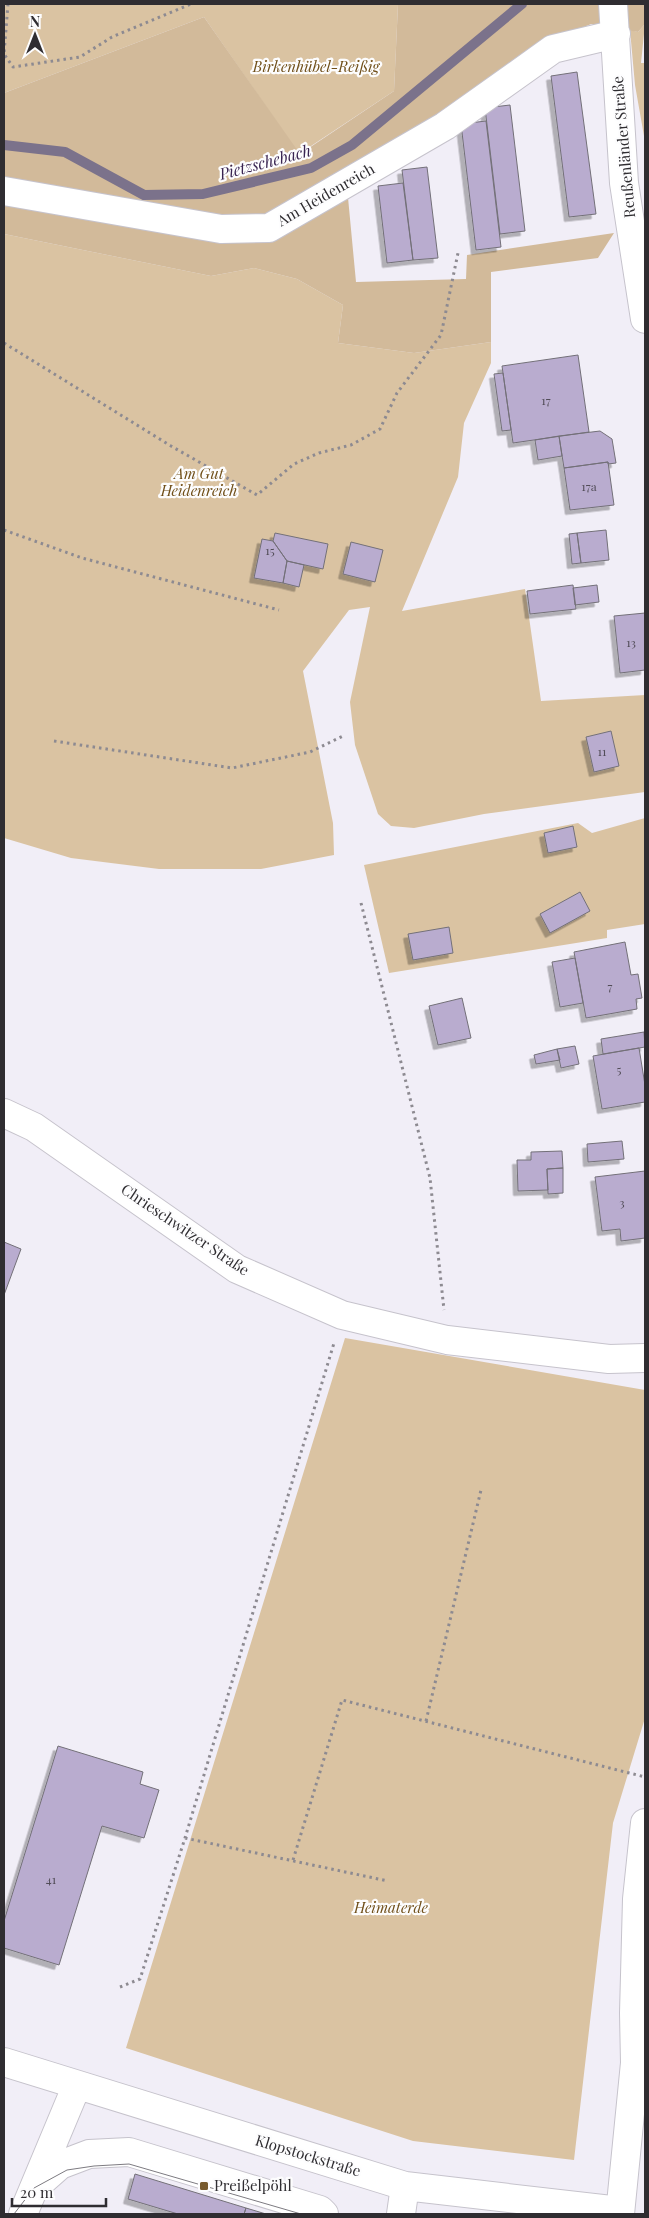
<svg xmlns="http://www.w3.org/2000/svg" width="649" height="2218" viewBox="0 0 649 2218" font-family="'Playfair Display',serif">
<defs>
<filter id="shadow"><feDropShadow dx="-4.5" dy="4.5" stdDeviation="0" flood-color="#0004"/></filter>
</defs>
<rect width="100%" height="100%" fill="#f1eef7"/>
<path fill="#dac3a2" d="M 4,4 L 398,4 L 394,91 L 299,154 L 204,17 L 4,93 Z
M 645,24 L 641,63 L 645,63 L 644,136 L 635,85 L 630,30 L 638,32 Z
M 4,234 L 211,276 L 254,268 L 297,279 L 343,305 L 338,343 L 414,353 L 491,342 L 491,363 L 464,423 L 458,477 L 402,611 L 525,589 L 541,701 L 645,695 L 645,792 L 484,814 L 414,828 L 391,826 L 378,814 L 355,745 L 350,702 L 370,607 L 349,610 L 303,671 L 333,823 L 334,855 L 261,869 L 159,869 L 71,858 L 4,838 Z
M 645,818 L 645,924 L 607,930 L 607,938 L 389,973 L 364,865 L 578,823 L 592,833 Z
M 345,1338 L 645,1390 L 645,1718 L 613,1823 L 574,2160 L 413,2141 L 126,2048 Z"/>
<path fill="#d2ba9a" d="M 398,4 L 645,4 L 645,24 L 638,32 L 591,24 L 549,42 L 347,187 L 356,282 L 466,279 L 467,255 L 614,233 L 598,258 L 491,272 L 491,342 L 414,353 L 338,343 L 343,305 L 297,279 L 254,268 L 211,276 L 4,234 L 4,93 L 204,17 L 300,154 L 394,91 Z"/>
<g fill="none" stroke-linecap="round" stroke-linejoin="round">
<path stroke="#7b728b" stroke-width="10" d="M 4,145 L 65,152 L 144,195 L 203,194 L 311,168 L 352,145 L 522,4"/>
</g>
<path fill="#b9accf" stroke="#737078" filter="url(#shadow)" d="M 577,72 L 596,214 L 569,217 L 551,76 Z
M 510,105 L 525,231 L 500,234 L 485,108 Z
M 486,121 L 501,247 L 476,250 L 461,124 Z
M 427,167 L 438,258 L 413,260 L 402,170 Z
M 403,183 L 413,260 L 387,263 L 378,186 Z
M 578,355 L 589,432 L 513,443 L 502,366 Z
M 503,373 L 511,430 L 502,431 L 494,374 Z
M 600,431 L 612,439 L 616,463 L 608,464 L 608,462 L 564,468 L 559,436 Z
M 559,436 L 562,456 L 538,460 L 535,440 Z
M 608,462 L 614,505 L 570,510 L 564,468 Z
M 606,530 L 609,560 L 581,563 L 577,533 Z
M 275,533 L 328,544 L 323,569 L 287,561 L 273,541 Z
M 577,533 L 581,563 L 572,564 L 569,534 Z
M 262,539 L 273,541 L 287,561 L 283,583 L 254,578 Z
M 351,542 L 383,550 L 375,582 L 343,574 Z
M 287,561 L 304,565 L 299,587 L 283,583 Z
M 573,585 L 576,609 L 530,614 L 527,591 Z
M 597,585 L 599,602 L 575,605 L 573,588 Z
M 645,613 L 645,670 L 620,673 L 614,616 Z
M 611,731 L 619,766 L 594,772 L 586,737 Z
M 573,826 L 577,847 L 548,853 L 544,833 Z
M 580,892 L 590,911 L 550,933 L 540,914 Z
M 449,927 L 453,953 L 413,960 L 408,934 Z
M 625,942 L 631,975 L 638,974 L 642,998 L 636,999 L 637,1009 L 586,1018 L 574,952 Z
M 575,958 L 583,1003 L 560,1007 L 552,962 Z
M 462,998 L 471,1038 L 438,1045 L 429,1006 Z
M 644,1032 L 645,1047 L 603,1054 L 601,1039 Z
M 575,1046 L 579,1064 L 561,1068 L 557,1049 Z
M 639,1048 L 645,1085 L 645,1102 L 602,1109 L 593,1056 Z
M 557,1049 L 560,1060 L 536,1064 L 534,1055 Z
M 622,1141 L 624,1159 L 588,1162 L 587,1144 Z
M 562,1151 L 563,1168 L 547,1169 L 548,1190 L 518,1191 L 517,1160 L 531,1160 L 531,1152 Z
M 563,1168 L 563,1193 L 548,1194 L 547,1169 Z
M 645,1171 L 645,1238 L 621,1241 L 620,1229 L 602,1231 L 595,1177 Z
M 4,1242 L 21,1249 L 4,1295 Z
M 58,1746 L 143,1772 L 140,1784 L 159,1790 L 144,1838 L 102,1826 L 59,1965 L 4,1948 L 4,1921 Z
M 135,2174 L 246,2208 L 244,2214 L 178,2214 L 128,2199 Z
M 246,2208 L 266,2214 L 244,2214 Z"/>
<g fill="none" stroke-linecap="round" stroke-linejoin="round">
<g stroke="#c6c3cc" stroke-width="30">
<path id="minor" d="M 613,4 L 624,183 L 645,319
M 4,191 L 221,229 L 269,228 L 445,126 L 553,49 L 616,34
M 4,1113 L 34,1127 L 237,1269 L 342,1315 L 447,1340 L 609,1359 L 645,1358
M 4,2062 L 405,2186 L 620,2211
M 34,2188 L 60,2165 L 89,2154 L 129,2152 L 320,2210 L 324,2214
M 23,2214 L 77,2085
M 401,2214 L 405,2186
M 620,2214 L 635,2063 L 634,2013 L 637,1899 L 645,1823"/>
</g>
<path stroke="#8d8a91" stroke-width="3" stroke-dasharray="2.5 4" stroke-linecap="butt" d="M 8,4 L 4,54 L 13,67 L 80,57 L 112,37 L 191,4
M 4,343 L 171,446 L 257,495 L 294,464 L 319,453 L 351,445 L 380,429 L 397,393 L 441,335 L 458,253
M 4,530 L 82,558 L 279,610
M 54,741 L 232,768 L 310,752 L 343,736
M 361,903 L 430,1178 L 444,1310
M 426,1721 L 481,1490
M 185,1838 L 388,1881
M 293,1860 L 342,1700 L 645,1777
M 120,1987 L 140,1979 L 185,1838 L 334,1343"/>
<use href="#minor" stroke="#fff" stroke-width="28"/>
<path stroke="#7d7b81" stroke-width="1" d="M 14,2214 L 34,2188 L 67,2170 L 94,2166 L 129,2164 L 301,2214"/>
</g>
<rect fill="#785b2f" stroke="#fdfdfe" stroke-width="2" x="199" y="2181" width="10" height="10" rx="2.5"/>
<g text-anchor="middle" stroke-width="4.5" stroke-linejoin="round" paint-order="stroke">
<g font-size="12" fill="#524d58">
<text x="546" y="405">17</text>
<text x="589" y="491">17a</text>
<text x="270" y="555">15</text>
<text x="631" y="647">13</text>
<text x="602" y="756">11</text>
<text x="610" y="991">7</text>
<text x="619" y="1074">5</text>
<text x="622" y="1207">3</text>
<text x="51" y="1884">41</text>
</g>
<g font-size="15" font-style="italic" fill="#704f19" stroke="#fdfdfe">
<text x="316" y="72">Birkenhübel-Reißig</text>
<text x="199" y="479">Am Gut<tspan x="199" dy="17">Heidenreich</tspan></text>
<text x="391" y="1913">Heimaterde</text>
</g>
<g font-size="15" fill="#2f2d31" stroke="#fdfdfe">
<text transform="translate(624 147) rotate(-95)" y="5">Reußenländer Straße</text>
<text transform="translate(326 195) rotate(-30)" y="5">Am Heidenreich</text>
<text transform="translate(185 1230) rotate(34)" y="5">Chrieschwitzer Straße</text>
<text transform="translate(308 2156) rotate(17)" y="5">Klopstockstraße</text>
</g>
<g font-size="15" fill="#2f2d31" stroke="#fdfdfe" text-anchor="start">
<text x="214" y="2191">Preißelpöhl</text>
</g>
<g font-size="16" font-style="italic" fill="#392451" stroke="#fdfdfe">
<text transform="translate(265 162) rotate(-15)" y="6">Pietzschebach</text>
</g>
</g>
<rect width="649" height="2218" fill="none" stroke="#2f2d31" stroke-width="10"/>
<g transform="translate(35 35)" stroke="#fdfdfe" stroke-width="4" paint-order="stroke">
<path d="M0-4L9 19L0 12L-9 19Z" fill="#2f2d31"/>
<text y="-8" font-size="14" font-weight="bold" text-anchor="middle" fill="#2f2d31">N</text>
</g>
<path d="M12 2198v8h94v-8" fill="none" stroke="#2f2d31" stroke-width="2.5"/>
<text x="20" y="2198" font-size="15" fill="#2f2d31" stroke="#fdfdfe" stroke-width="4" paint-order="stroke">20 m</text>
</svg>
